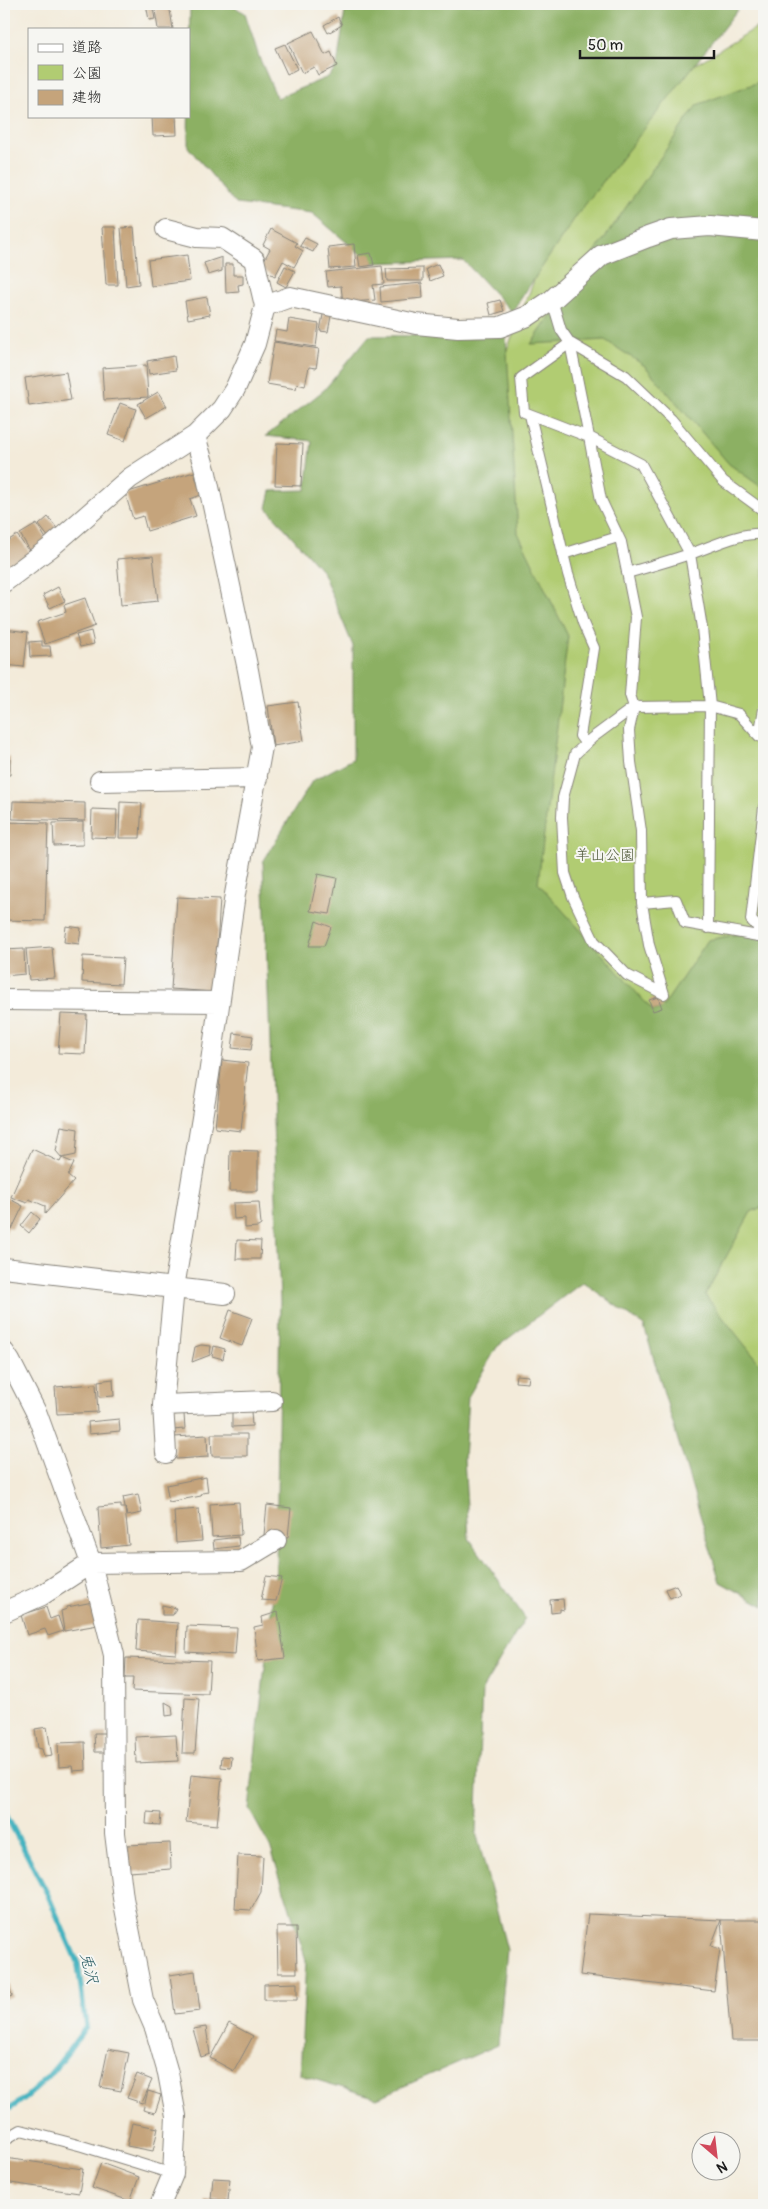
<svg xmlns="http://www.w3.org/2000/svg" width="768" height="2209" viewBox="0 0 768 2209" font-family="Pangolin,'Klee One',sans-serif">
<rect width="100%" height="100%" fill="#f6f6f2"/>
<filter id="ink" filterUnits="userSpaceOnUse"><feTurbulence type="fractalNoise" baseFrequency=".02" numOctaves="2"/><feDisplacementMap in="SourceGraphic" scale="10" xChannelSelector="R" yChannelSelector="G"/><feConvolveMatrix kernelMatrix="1 2 1 2 8 2 1 2 1" color-interpolation-filters="sRGB"/></filter>
<filter id="wash" filterUnits="userSpaceOnUse"><feTurbulence type="fractalNoise" baseFrequency=".0096" numOctaves="4" result="noise"/><feDisplacementMap in="SourceGraphic" scale="20" xChannelSelector="R" yChannelSelector="G"/><feGaussianBlur stdDeviation="1.12" result="paint"/><feColorMatrix in="noise" values="0 0 0 0 0 0 0 0 0 0 0 0 0 0 0 0 0 1.4 0 .05"/><feComposite in="paint" operator="in"/></filter>
<g filter="url(#wash)">
<rect width="100%" height="100%" fill="#f3ebda"/>
<path fill="#b1cc72" stroke="#667447" d="M 764,23 L 764,1405 L 662,1279 L 454,734 L 506,352 L 568,194 L 638,99 Z"/>
<path fill="#8cb064" stroke="#546640" d="M 190,4 L 229,4 L 245,13 L 259,57 L 277,98 L 328,77 L 337,66 L 346,4 L 742,4 L 577,215 L 512,312 L 463,260 L 371,263 L 312,213 L 236,204 L 188,147 Z
M 764,80 L 764,489 L 729,464 L 645,366 L 605,340 L 531,344 L 697,105 Z
M 506,335 L 518,533 L 568,636 L 538,883 L 653,1011 L 662,1008 L 708,940 L 764,929 L 764,1206 L 751,1212 L 705,1295 L 764,1369 L 764,1606 L 720,1582 L 644,1326 L 583,1282 L 497,1347 L 468,1397 L 464,1459 L 469,1538 L 525,1618 L 482,1690 L 476,1832 L 507,1950 L 498,2045 L 377,2098 L 300,2075 L 306,1960 L 271,1849 L 249,1809 L 276,1568 L 280,1301 L 263,862 L 312,781 L 353,759 L 353,646 L 322,571 L 267,508 L 271,491 L 306,490 L 312,441 L 266,436 L 324,390 L 369,336 Z"/>
<g fill="none" stroke-linecap="round" stroke-linejoin="round">
<path stroke="#45b3c0" stroke-width="5.5" d="M 4,1811 L 47,1893 L 78,1964 L 86,2027 C 61,2062 41,2091 4,2112"/>
</g>
<g id="blocks">
<path fill="#c5a47b" d="M 146,4 L 152,4 L 155,19 L 149,20 Z
M 154,4 L 169,4 L 173,29 L 158,29 Z
M 338,17 L 342,25 L 328,33 L 324,25 Z
M 313,31 L 325,55 L 331,52 L 337,66 L 318,75 L 314,67 L 302,73 L 288,43 Z
M 285,44 L 297,69 L 287,74 L 275,48 Z
M 152,116 L 176,116 L 177,135 L 153,136 Z
M 102,227 L 115,227 L 118,285 L 106,285 Z
M 134,227 L 139,284 L 126,286 L 121,228 Z
M 271,229 L 297,243 L 295,246 L 303,251 L 294,267 L 283,261 L 275,276 L 260,268 L 270,249 L 263,245 Z
M 305,238 L 317,244 L 313,252 L 300,246 Z
M 354,244 L 356,267 L 330,269 L 328,247 Z
M 371,253 L 374,265 L 360,267 L 358,255 Z
M 187,255 L 190,281 L 151,286 L 148,260 Z
M 222,257 L 222,271 L 208,275 L 204,263 Z
M 225,264 L 233,264 L 233,275 L 243,275 L 243,284 L 238,285 L 239,292 L 226,293 Z
M 438,264 L 443,276 L 430,281 L 426,269 Z
M 285,266 L 295,271 L 286,287 L 277,282 Z
M 382,266 L 384,284 L 373,285 L 375,300 L 343,303 L 341,286 L 328,287 L 326,272 Z
M 423,268 L 423,281 L 387,281 L 386,269 Z
M 422,283 L 423,298 L 381,302 L 380,287 Z
M 207,297 L 210,315 L 188,319 L 185,301 Z
M 500,300 L 504,311 L 491,315 L 488,303 Z
M 324,309 L 332,311 L 328,332 L 320,331 Z
M 289,319 L 319,324 L 316,347 L 274,341 L 276,330 L 287,332 Z
M 274,342 L 319,349 L 316,368 L 309,367 L 305,386 L 297,384 L 296,389 L 267,384 Z
M 174,356 L 176,370 L 149,374 L 147,361 Z
M 146,365 L 148,397 L 104,400 L 102,368 Z
M 66,372 L 71,400 L 29,406 L 25,378 Z
M 158,392 L 167,406 L 146,418 L 138,404 Z
M 120,403 L 136,409 L 125,441 L 108,435 Z
M 277,443 L 303,444 L 301,486 L 275,485 Z
M 194,472 L 201,495 L 190,499 L 196,516 L 147,531 L 143,516 L 133,519 L 125,493 Z
M 48,517 L 59,531 L 49,538 L 39,525 Z
M 37,524 L 48,542 L 31,552 L 20,534 Z
M 17,535 L 31,554 L 4,573 L 4,543 Z
M 153,556 L 158,601 L 121,605 L 117,559 Z
M 58,587 L 65,601 L 50,608 L 43,595 Z
M 85,598 L 95,626 L 45,644 L 37,622 L 66,612 L 64,605 Z
M 4,629 L 28,632 L 24,667 L 4,665 Z
M 91,631 L 94,644 L 80,647 L 76,635 Z
M 42,641 L 42,646 L 50,646 L 51,656 L 30,657 L 29,642 Z
M 298,702 L 304,741 L 273,746 L 268,706 Z
M 4,757 L 10,757 L 10,775 L 4,775 Z
M 4,787 L 7,788 L 6,815 L 4,815 Z
M 13,801 L 85,803 L 85,821 L 12,819 Z
M 120,802 L 142,803 L 140,838 L 119,838 Z
M 92,809 L 117,810 L 116,838 L 91,837 Z
M 4,822 L 48,823 L 45,921 L 4,920 Z
M 83,822 L 83,845 L 54,846 L 53,823 Z
M 318,874 L 337,878 L 330,914 L 310,911 Z
M 177,897 L 220,899 L 214,992 L 171,989 Z
M 316,921 L 331,927 L 324,946 L 309,946 Z
M 66,926 L 81,928 L 79,944 L 64,942 Z
M 52,947 L 55,978 L 29,980 L 26,949 Z
M 24,949 L 25,974 L 4,976 L 4,950 Z
M 83,956 L 123,958 L 121,984 L 82,982 Z
M 658,997 L 662,1008 L 653,1011 L 649,1000 Z
M 61,1014 L 87,1015 L 85,1054 L 58,1053 Z
M 234,1033 L 253,1036 L 251,1050 L 232,1048 Z
M 222,1060 L 248,1063 L 241,1131 L 215,1128 Z
M 61,1126 L 78,1129 L 76,1155 L 62,1158 L 74,1163 L 68,1176 L 74,1181 L 45,1214 L 45,1206 L 29,1199 L 27,1203 L 11,1197 L 32,1149 L 60,1162 L 62,1158 L 56,1151 Z
M 230,1150 L 258,1151 L 258,1191 L 229,1191 Z
M 4,1196 L 23,1206 L 12,1229 L 8,1227 L 4,1236 Z
M 259,1202 L 261,1225 L 258,1227 L 245,1228 L 245,1218 L 234,1219 L 233,1203 Z
M 32,1212 L 40,1219 L 29,1233 L 21,1226 Z
M 237,1240 L 261,1241 L 260,1259 L 236,1259 Z
M 230,1310 L 252,1318 L 242,1346 L 220,1338 Z
M 201,1345 L 211,1346 L 210,1355 L 192,1362 L 195,1347 Z
M 214,1346 L 225,1349 L 223,1359 L 212,1356 Z
M 516,1375 L 529,1376 L 528,1383 L 515,1382 Z
M 113,1379 L 114,1396 L 99,1397 L 98,1381 Z
M 96,1384 L 98,1412 L 57,1414 L 55,1387 Z
M 251,1411 L 252,1426 L 232,1427 L 232,1412 Z
M 184,1414 L 185,1429 L 172,1430 L 172,1415 Z
M 119,1419 L 120,1431 L 89,1434 L 88,1422 Z
M 211,1434 L 247,1434 L 247,1456 L 212,1456 Z
M 207,1435 L 208,1457 L 176,1459 L 174,1437 Z
M 206,1477 L 208,1492 L 202,1493 L 201,1496 L 169,1502 L 166,1485 Z
M 138,1494 L 142,1513 L 127,1516 L 123,1497 Z
M 239,1502 L 241,1535 L 212,1537 L 210,1504 Z
M 121,1505 L 121,1508 L 125,1508 L 129,1545 L 101,1548 L 98,1507 Z
M 267,1505 L 291,1508 L 288,1537 L 264,1535 Z
M 199,1509 L 202,1541 L 176,1543 L 174,1511 Z
M 238,1537 L 239,1546 L 214,1549 L 213,1540 Z
M 266,1576 L 282,1578 L 276,1601 L 261,1600 Z
M 676,1585 L 680,1594 L 670,1598 L 666,1589 Z
M 563,1599 L 564,1610 L 560,1609 L 560,1612 L 551,1613 L 550,1600 Z
M 93,1602 L 98,1625 L 64,1631 L 61,1611 L 67,1609 L 67,1607 Z
M 162,1605 L 176,1608 L 173,1615 L 162,1615 Z
M 46,1607 L 50,1619 L 58,1616 L 63,1631 L 48,1636 L 45,1629 L 27,1635 L 21,1615 Z
M 278,1612 L 285,1658 L 258,1661 L 254,1627 L 263,1625 L 262,1617 Z
M 138,1620 L 178,1623 L 176,1654 L 136,1651 Z
M 187,1626 L 237,1628 L 235,1655 L 186,1652 Z
M 126,1658 L 210,1661 L 208,1694 L 132,1691 L 133,1678 L 125,1678 Z
M 185,1698 L 199,1699 L 195,1753 L 182,1753 Z
M 165,1702 L 172,1706 L 173,1715 L 166,1716 Z
M 47,1727 L 52,1756 L 44,1757 L 42,1749 L 38,1748 L 35,1729 Z
M 94,1733 L 106,1733 L 106,1752 L 95,1752 Z
M 176,1735 L 178,1761 L 136,1763 L 135,1737 Z
M 85,1742 L 86,1770 L 73,1771 L 72,1766 L 59,1767 L 58,1743 Z
M 222,1756 L 232,1757 L 231,1768 L 221,1767 Z
M 191,1775 L 222,1778 L 217,1825 L 186,1822 Z
M 147,1812 L 161,1813 L 160,1825 L 146,1824 Z
M 170,1843 L 171,1869 L 129,1872 L 127,1845 Z
M 238,1855 L 263,1856 L 261,1892 L 251,1910 L 235,1909 Z
M 588,1914 L 721,1920 L 764,1920 L 764,2041 L 731,2041 L 721,1920 L 711,1946 L 720,1949 L 714,1991 L 580,1975 Z
M 277,1927 L 296,1927 L 297,1973 L 278,1973 Z
M 195,1971 L 200,2011 L 175,2014 L 170,1975 Z
M 4,1972 L 12,1996 L 4,1999 Z
M 297,1983 L 297,2000 L 264,2000 L 264,1984 Z
M 229,2023 L 253,2036 L 234,2071 L 210,2058 Z
M 206,2027 L 210,2054 L 201,2057 L 193,2029 Z
M 108,2049 L 129,2053 L 121,2091 L 100,2087 Z
M 137,2074 L 152,2080 L 142,2103 L 127,2098 Z
M 148,2091 L 161,2095 L 155,2113 L 143,2110 Z
M 132,2123 L 158,2128 L 153,2151 L 127,2146 Z
M 5,2158 L 83,2169 L 79,2193 L 4,2182 Z
M 101,2163 L 139,2177 L 130,2201 L 92,2188 Z
M 213,2178 L 230,2179 L 228,2201 L 211,2199 Z
M 205,2200 L 227,2202 L 227,2205 L 204,2205 Z"/>
</g>
</g>
<g filter="url(#ink)">
<use href="#blocks" fill-opacity="0" stroke="#88847b" stroke-width="1"/>
<g fill="none" stroke-linecap="round" stroke-linejoin="round">
<g stroke="#88847b" stroke-width="12">
<path id="service" d="M 552,300 L 561,330 L 570,343 L 626,376 L 671,419 L 723,481 L 764,511
M 570,343 L 589,437 L 524,412 L 521,378 Z
M 530,415 L 568,574 L 583,623 L 594,648 L 580,736 L 586,744
M 589,437 L 601,500 L 621,542 L 636,617 L 630,695 L 634,707 L 629,730 L 631,762 L 641,831 L 642,903 L 649,945 L 664,994 L 627,975 L 594,941 L 573,897 L 565,873 L 562,817 L 563,798 L 575,754 L 592,738 L 634,707 L 710,706 L 739,714 L 759,736 L 764,738
M 589,437 L 641,464 L 690,554 L 702,628 L 710,706 L 708,928
M 563,554 L 618,537
M 627,573 C 648,567 669,561 690,554 C 714,546 739,532 764,534
M 759,736 L 764,709
M 642,903 L 676,900 L 685,923 L 758,936 L 758,927 L 751,920 L 764,807
M 4,2140 L 21,2130 L 82,2146 L 173,2174"/>
</g>
<g stroke="#88847b" stroke-width="22">
<path id="minor" d="M 265,306 L 290,297 L 416,324 L 458,328 L 500,327 L 528,316 L 552,300 L 602,255 L 648,237 L 671,229 L 710,226 L 764,231
M 4,582 L 51,547 L 130,478 L 195,436 L 222,409 L 235,389 L 255,344 L 265,306 L 254,259 L 222,238 L 197,237 L 166,229
M 100,781 L 257,778
M 4,1000 L 219,1002
M 4,1268 L 174,1288 L 209,1075 L 235,894 L 262,747 L 248,670 L 206,473 L 195,436
M 4,1352 L 10,1361 L 37,1414 L 91,1563 L 114,1655 L 115,1833 L 123,1898 L 143,2000 L 155,2028 L 168,2073 L 176,2116 L 173,2174 L 160,2205
M 163,1405 L 272,1401
M 166,1453 L 163,1405 L 174,1288 L 225,1294
M 4,1612 L 42,1595 L 91,1563 L 241,1561 L 276,1540"/>
</g>
<use href="#service" stroke="#fff" stroke-width="10"/>
<use href="#minor" stroke="#fff" stroke-width="20"/>
</g>
</g>
<g text-anchor="middle" stroke-width="4" stroke-linejoin="round" paint-order="stroke">
<g font-size="15" fill="#505a3a" stroke="#f6f6f2">
<text x="605" y="860">羊山公園</text>
</g>
<g font-size="16" font-style="italic" fill="#2e6066" stroke="#f6f6f2">
<text transform="translate(90 1968) rotate(77)" y="6">兎沢</text>
</g>
</g>
<rect width="768" height="2209" fill="none" stroke="#f6f6f2" stroke-width="20"/>
<rect x="28" y="28" width="162" height="90" fill="#f6f6f2" stroke="#9f9f9c"/>
<rect x="38" y="44" width="25" height="8" fill="#ffffff" stroke="#9f9f9c"/>
<text x="72" y="52" font-size="15" fill="#1c1c1c">道路</text>
<rect x="38" y="65" width="25" height="15" fill="#b1cc72" stroke="#9f9f9c"/>
<text x="72" y="78" font-size="15" fill="#1c1c1c">公園</text>
<rect x="38" y="90" width="25" height="15" fill="#c5a47b" stroke="#9f9f9c"/>
<text x="72" y="102" font-size="15" fill="#1c1c1c">建物</text>
<g transform="translate(716 2156) rotate(152)"><circle r="24" fill="#f6f6f2" stroke="#9f9f9c"/>
<path d="M0-4L9 19L0 12L-9 19Z" fill="#d1495b"/>
<text y="-8" font-size="14" font-weight="bold" text-anchor="middle" fill="#1c1c1c">N</text>
</g>
<path d="M580 50v8h134v-8" fill="none" stroke="#1c1c1c" stroke-width="2.5"/>
<text x="588" y="50" font-size="15" fill="#1c1c1c" stroke="#f6f6f2" stroke-width="4" paint-order="stroke">50 m</text>
</svg>
